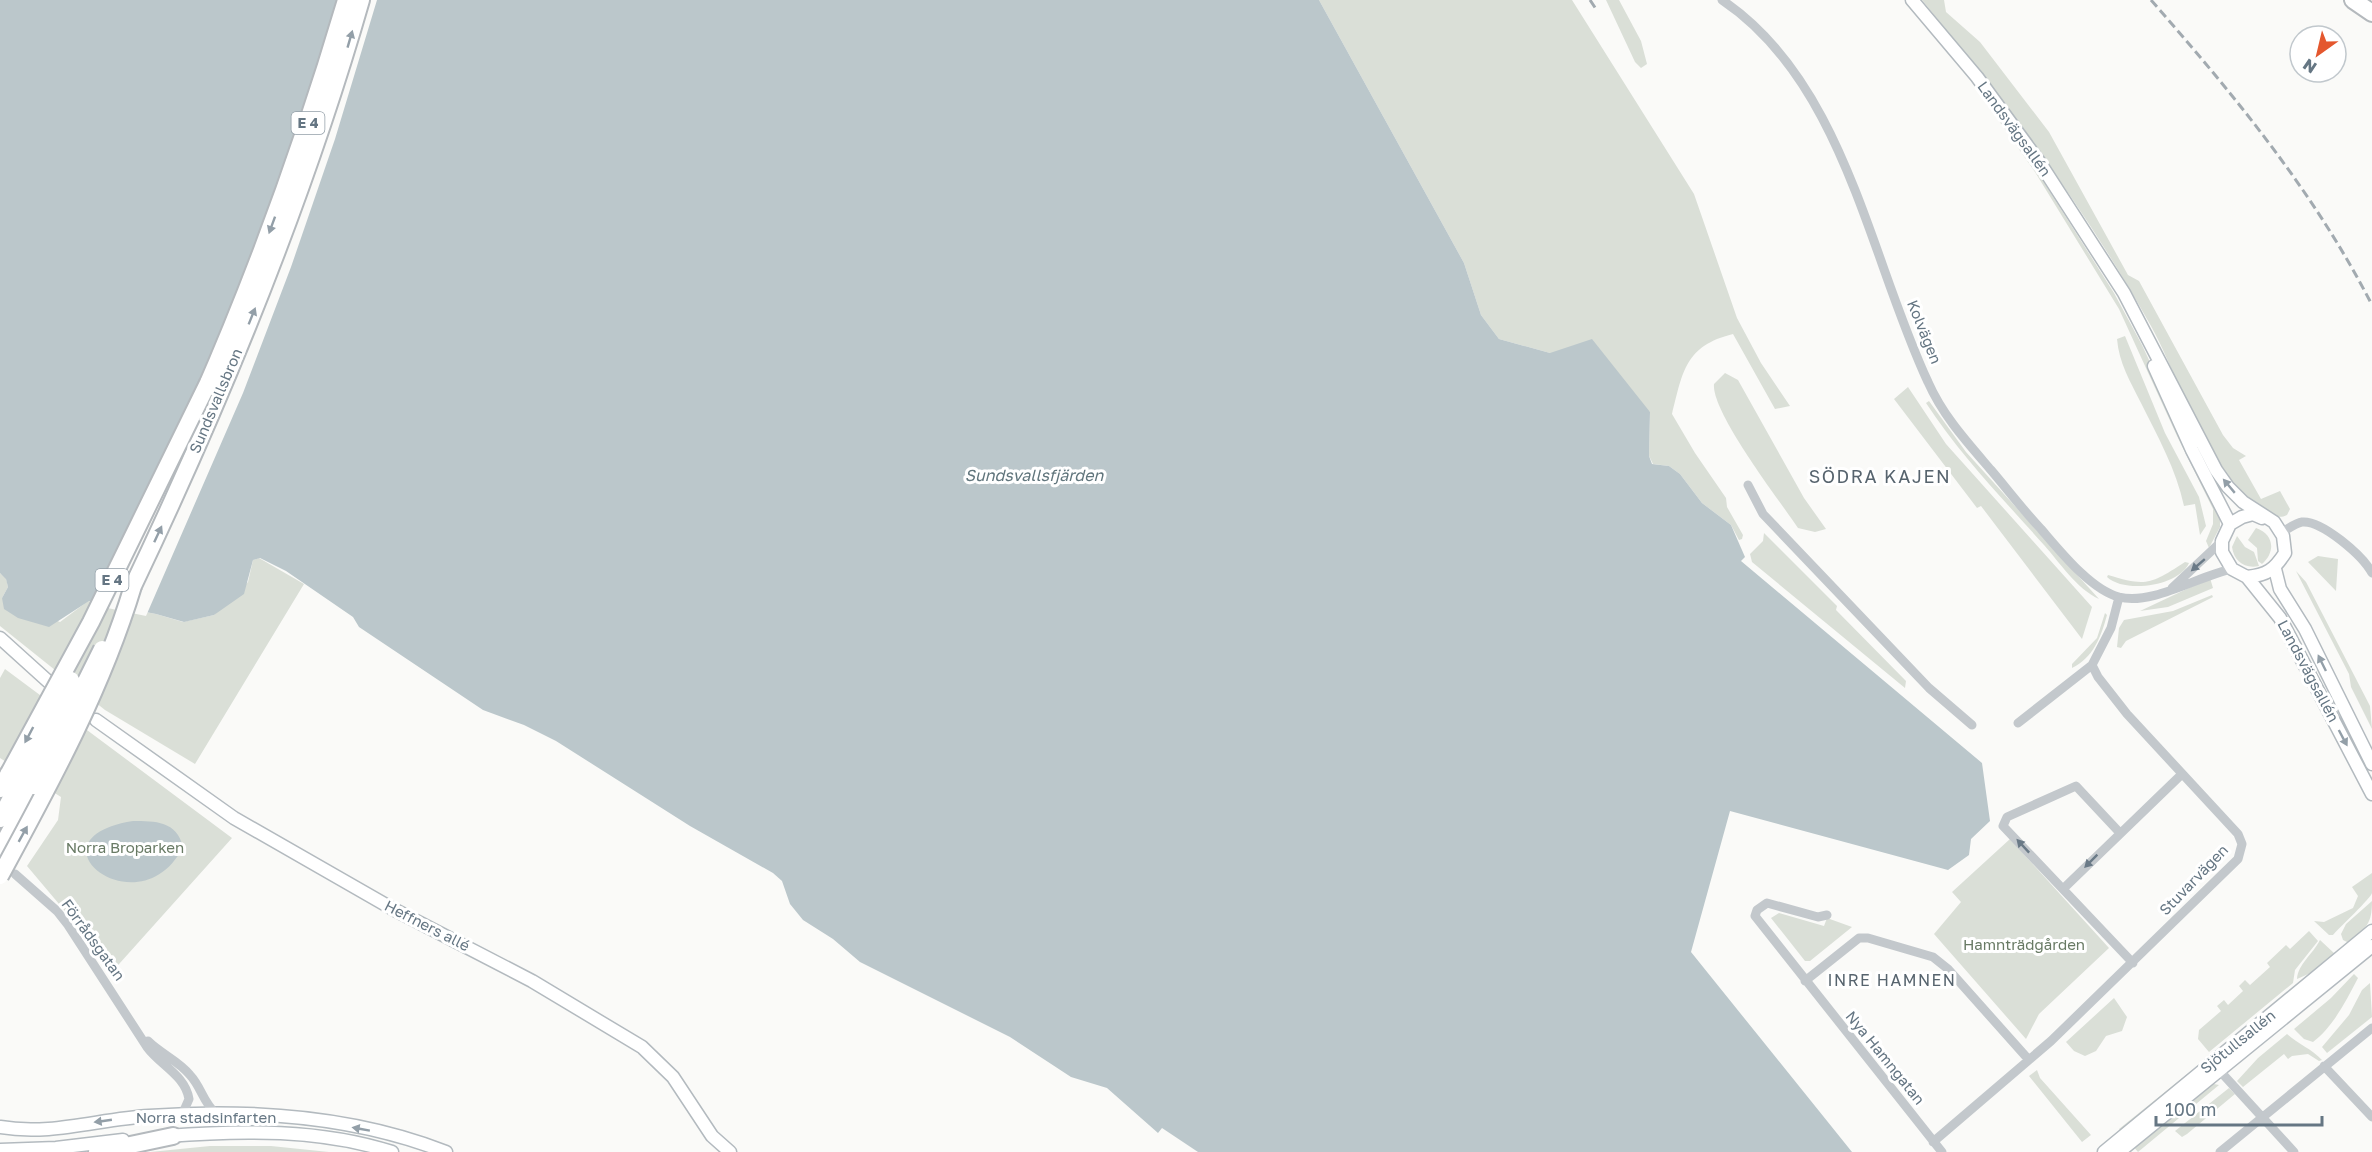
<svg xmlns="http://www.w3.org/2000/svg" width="2372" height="1152" viewBox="0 0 2372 1152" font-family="'Golos Text',sans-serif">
<rect width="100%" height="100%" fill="#fafaf8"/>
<path fill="#dadfd7" d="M 1319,0 L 1572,0 L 1694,194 L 1737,318 L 1761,363 L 1790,406 L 1775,409 L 1733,334 C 1685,346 1683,371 1672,414 L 1695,453 L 1726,498 L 1727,507 L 1743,535 L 1742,539 L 1739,540 L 1731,525 L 1702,503 L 1680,474 L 1669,466 L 1653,464 L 1649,456 L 1650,412 L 1550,353 L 1499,339 L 1481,315 L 1464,263 Z
M 1606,0 L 1619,0 L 1641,41 L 1647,64 L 1641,68 L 1635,62 Z
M 1922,0 L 1944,0 L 1946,12 L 1980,42 L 2049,132 L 2128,275 L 2139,281 L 2223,435 L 2233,448 L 2246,456 L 2239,460 L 2261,499 L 2280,491 L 2290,509 L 2287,515 C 2265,527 2226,477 2215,461 C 2188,420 2175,369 2151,326 C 2085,208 2007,104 1922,0 Z
M 2001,120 L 2038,173 L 2114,293 L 2142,345 L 2220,513 L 2220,527 L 2209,548 L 2206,541 L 2213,524 L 2213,509 L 2177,436 L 2119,309 L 2035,172 L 1999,121 Z
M 2125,336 L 2165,433 L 2199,497 L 2206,526 L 2200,535 L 2195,504 L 2184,506 C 2176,469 2158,437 2141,403 C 2130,381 2119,363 2117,339 Z
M 1725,373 L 1738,380 L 1804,498 L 1826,529 L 1815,532 L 1798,528 C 1780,501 1711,412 1714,384 Z
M 1908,387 L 1946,444 L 2092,607 L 2082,639 L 1981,506 L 1977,508 L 1894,399 Z
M 1929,401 L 1966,452 L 2099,599 C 2077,589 2060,563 2044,545 C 2003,499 1960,455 1926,403 Z
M 2256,528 C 2274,534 2276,552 2262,564 L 2258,561 L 2257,548 L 2248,540 Z
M 1764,533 L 1837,606 L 1836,610 L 1906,681 L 1905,688 L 1752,562 L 1750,554 L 1763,541 Z
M 2237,536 L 2245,547 L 2254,552 L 2259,566 C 2244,569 2234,561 2232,547 Z
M 2318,556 L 2338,559 L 2336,591 L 2308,562 Z
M 259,558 L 304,584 L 195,764 L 105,710 L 0,626 L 0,573 L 6,578 L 8,587 L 2,598 L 60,622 L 88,601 L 156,614 L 183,622 L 214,615 L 248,582 L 253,560 Z
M 2185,562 L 2189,563 C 2179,586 2125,594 2107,577 L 2108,575 C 2147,587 2151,584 2185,562 Z
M 2296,571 L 2306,582 L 2370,706 L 2372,729 L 2351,687 L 2349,674 Z
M 2210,578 L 2213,588 L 2168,607 L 2140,611 Z
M 2212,595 L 2213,597 L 2126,641 L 2121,648 L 2117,647 L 2119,628 L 2124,620 L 2173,611 Z
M 2105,613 L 2107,615 C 2101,637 2093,658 2072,668 L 2072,664 L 2097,638 Z
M 5,669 L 232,838 L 111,973 L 86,936 L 27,866 L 58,820 L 61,797 L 0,758 L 0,678 Z
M 2010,839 L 2109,948 L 2039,1014 L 2026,1039 L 1934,934 L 1961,902 L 1952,892 Z
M 2372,873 C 2372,879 2372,887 2372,893 C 2371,898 2340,927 2333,935 L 2329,935 L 2314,921 L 2324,922 L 2353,908 L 2358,896 L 2352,887 Z
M 2372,901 C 2372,925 2366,927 2349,943 L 2343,940 L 2341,934 L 2346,924 Z
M 1779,913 L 1824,926 L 1827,918 L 1852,927 L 1810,961 L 1805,961 L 1771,918 Z
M 2309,931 L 2318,941 L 2295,970 L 2293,983 L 2209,1052 L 2198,1039 L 2199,1030 L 2221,1011 L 2217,1006 L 2224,1000 L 2228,1005 L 2243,991 L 2239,986 L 2245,980 L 2250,985 L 2270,967 L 2267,963 L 2286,945 L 2290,949 Z
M 2320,940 L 2335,954 L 2313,972 L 2297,979 C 2298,964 2313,954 2320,940 Z
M 2354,974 L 2358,978 C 2346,1001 2333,1027 2313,1042 L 2304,1039 L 2294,1029 L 2331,998 Z
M 2370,983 L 2372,1017 L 2327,1053 L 2322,1047 L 2349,1015 L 2362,990 Z
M 2298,985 L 2122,1133 L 2119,1129 Z
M 2114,998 L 2127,1017 L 2122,1031 L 2106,1036 L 2096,1051 L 2085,1056 L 2074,1051 L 2066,1042 Z
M 2287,1034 C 2298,1044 2312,1049 2322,1060 L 2319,1061 L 2308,1054 L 2292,1056 L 2288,1059 L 2284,1054 L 2243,1087 L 2237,1081 L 2258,1058 Z
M 2037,1070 L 2040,1078 L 2091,1135 L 2082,1142 L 2029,1076 Z
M 2209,1083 L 2219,1085 L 2138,1152 L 2132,1145 Z
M 2229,1088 L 2235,1094 L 2187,1134 L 2182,1137 L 2175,1131 Z
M 210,1146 L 271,1146 L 329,1152 L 150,1152 Z"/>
<path fill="#bbc7cb" d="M 0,0 L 1319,0 L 1464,263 L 1481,315 L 1499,339 L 1550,353 L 1592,339 L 1650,412 L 1649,456 L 1652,464 L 1669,466 L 1680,474 L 1702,503 L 1731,525 L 1745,557 L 1741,561 L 1982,763 L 1990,821 L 1971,839 L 1969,855 L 1948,870 L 1730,811 L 1691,952 L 1852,1152 L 1198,1152 L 1162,1128 L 1158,1133 L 1107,1088 L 1071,1077 L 1010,1037 L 860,962 L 833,939 L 803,920 L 790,904 L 782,881 L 773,873 L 690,826 L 556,741 L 524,725 L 483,710 L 359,627 L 353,617 L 286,571 L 260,558 L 253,560 L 244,594 L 214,615 L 184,622 L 156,614 L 89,601 L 49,627 L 18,618 L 4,609 L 2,598 L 8,587 L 6,579 L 0,573 Z
M 133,821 C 155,821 177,821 183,847 C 140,932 21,839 133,821 Z"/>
<path fill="#fafaf8" d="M 338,0 L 377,0 L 335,139 L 291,267 L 243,393 L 146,616 L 93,605 L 203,378 L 254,251 L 299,126 Z"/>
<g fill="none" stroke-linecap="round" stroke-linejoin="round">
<g stroke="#b3babf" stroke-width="15">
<path id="secondary" d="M 1912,0 L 1977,77 L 2040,163 L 2124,293 L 2216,470 L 2228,487 L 2243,502 L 2274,522 L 2283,536 L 2285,553 C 2274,570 2267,575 2247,577
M 2154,366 L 2192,450 L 2230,524
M 2262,518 L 2253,514 L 2242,517 L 2230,524 L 2222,541 L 2222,552 L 2232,569 L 2247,577 L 2280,618 L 2372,794
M 2275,569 L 2280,589 L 2305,629 L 2372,764
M 0,638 L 51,684
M 96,720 L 234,818 L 393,909 L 532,981 L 642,1047 L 673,1077 L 712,1136 L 730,1152
M 0,1127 C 50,1136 99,1119 149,1116 C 247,1109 354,1116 446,1152
M 167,1136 C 241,1130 321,1129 392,1152
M 0,1150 L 56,1148 L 123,1140
M 2104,1152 L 2372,931
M 2119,1152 L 2372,946"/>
</g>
<g stroke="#b4b9bd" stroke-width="20">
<path id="highway" d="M 2353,0 L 2372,13
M 202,397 C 259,267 306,135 346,0
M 133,586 C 223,397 303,202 361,0
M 0,789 L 9,773
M 0,819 L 21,779
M 0,850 L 34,786
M 97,1152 L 173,1136"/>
</g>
<path stroke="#c3c8cc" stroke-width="9" d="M 1722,0 C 1844,82 1869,256 1928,382 C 1943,416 1967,442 1991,470 C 2008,490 2023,510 2041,529 C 2060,551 2091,590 2119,597 C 2152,606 2200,575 2232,569
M 1748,485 L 1763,514 L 1929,688 L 1972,725
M 2281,533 C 2288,529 2295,523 2302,522 C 2322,520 2363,556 2372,573
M 2172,588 L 2222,541
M 2018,723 L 2092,665
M 2120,833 L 2076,786 L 2007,817 L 2003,826 L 2133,963
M 15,874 L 57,911 L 68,925 L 147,1047 C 160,1065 185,1075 189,1099 L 182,1115
M 2063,889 L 2182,774
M 1827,915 L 1818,917 L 1767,903 L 1757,910 L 1755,916 L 1942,1152
M 1805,981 L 1859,938 L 1868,938 L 1933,957 L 1948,969 L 2029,1060
M 148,1041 C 161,1054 179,1061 190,1075 C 202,1088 202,1101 217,1115
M 2324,1066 L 2372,1117
M 2219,1070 L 2294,1152
M 1933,1142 L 2051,1041 L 2238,859 L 2242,844 L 2238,834 L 2127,714 L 2098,677 L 2092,665 L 2111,628 L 2119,597
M 2220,1152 L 2372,1028"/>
<use href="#secondary" stroke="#fff" stroke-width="12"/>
<use href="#highway" stroke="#fff" stroke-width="16"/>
<path stroke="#a2aab0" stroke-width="3" stroke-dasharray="9 4.5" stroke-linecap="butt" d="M 1590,0 L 1596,9
M 2151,0 C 2235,96 2314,192 2372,305"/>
<g stroke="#b4b9bd" stroke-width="20" stroke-linecap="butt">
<path id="highway-bridge" d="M 9,773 L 91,622 L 208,383
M 21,779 L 71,680
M 34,786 L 102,649
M 0,876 C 51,782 102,689 133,586"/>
</g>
<use href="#highway-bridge" stroke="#fff" stroke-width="16"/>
</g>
<defs><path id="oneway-solid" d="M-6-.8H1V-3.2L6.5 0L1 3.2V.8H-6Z" transform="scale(1.5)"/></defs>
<g fill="#939fa8">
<use href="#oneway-solid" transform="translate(350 39) rotate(-74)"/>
<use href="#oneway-solid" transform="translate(272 225) rotate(110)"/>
<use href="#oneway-solid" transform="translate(252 316) rotate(-68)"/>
<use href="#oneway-solid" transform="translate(2229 486) rotate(-130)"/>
<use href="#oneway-solid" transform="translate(158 534) rotate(-65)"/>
<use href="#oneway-solid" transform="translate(2322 663) rotate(-116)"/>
<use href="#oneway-solid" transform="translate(29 735) rotate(118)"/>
<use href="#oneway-solid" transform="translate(2343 738) rotate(62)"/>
<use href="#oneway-solid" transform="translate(23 834) rotate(-61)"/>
<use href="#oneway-solid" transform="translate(103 1121) rotate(172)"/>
<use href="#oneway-solid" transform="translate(361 1129) rotate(-170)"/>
</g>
<g fill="#6a7a87">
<use href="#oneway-solid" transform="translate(2198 565) rotate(139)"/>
<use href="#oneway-solid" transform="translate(2023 846) rotate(-133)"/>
<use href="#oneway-solid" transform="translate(2091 861) rotate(135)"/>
</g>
<g text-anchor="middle" stroke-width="6" stroke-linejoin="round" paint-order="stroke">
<g fill="#fff" stroke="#939fa8" stroke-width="1.5">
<rect x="291.5" y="112" width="33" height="22" rx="4.5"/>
<rect x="95.5" y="569" width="33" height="22" rx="4.5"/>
</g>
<g font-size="14" font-weight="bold" fill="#657683">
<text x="308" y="128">E 4</text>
<text x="112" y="585">E 4</text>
</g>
<g font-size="15" fill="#657683" stroke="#fff">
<text transform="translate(2014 129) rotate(54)" y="5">Landsvägsallén</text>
<text transform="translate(1924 332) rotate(68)" y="5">Kolvägen</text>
<text transform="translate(216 401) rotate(-67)" y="5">Sundsvallsbron</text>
<text transform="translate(2308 671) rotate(62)" y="5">Landsvägsallén</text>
<text transform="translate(2194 880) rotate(-46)" y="5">Stuvarvägen</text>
<text transform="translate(427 926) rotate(27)" y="5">Heffners allé</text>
<text transform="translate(93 940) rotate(54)" y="5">Förrådsgatan</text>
<text transform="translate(2238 1042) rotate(-39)" y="5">Sjötullsallén</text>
<text transform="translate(1885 1058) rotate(51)" y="5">Nya Hamngatan</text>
<text x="206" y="1123">Norra stadsinfarten</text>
</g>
<g font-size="15" fill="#687a64" stroke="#fff">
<text x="125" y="853">Norra Broparken</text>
<text x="2024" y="950">Hamnträdgården</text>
</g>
<g font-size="16" font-style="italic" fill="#60757c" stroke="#fff">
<text x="1034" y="481">Sundsvallsfjärden</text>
</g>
<g font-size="16" letter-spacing="1.5" fill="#57646e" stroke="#fff">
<text x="1892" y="986">INRE HAMNEN</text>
</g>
<g font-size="18" letter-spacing="1.5" fill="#57646e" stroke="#fff">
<text x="1880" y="483">SÖDRA KAJEN</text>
</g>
</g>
<g transform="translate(2318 54) rotate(214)"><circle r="28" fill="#ffffff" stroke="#c1c8cd" stroke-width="1.5"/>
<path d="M0-4.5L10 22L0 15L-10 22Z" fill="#e4572e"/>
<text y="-9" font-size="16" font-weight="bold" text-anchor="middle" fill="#657683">N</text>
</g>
<path d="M2156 1116v9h166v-9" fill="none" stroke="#657683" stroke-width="3"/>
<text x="2165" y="1116" font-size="18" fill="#657683" stroke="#ffffff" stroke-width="4.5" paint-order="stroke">100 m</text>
</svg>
